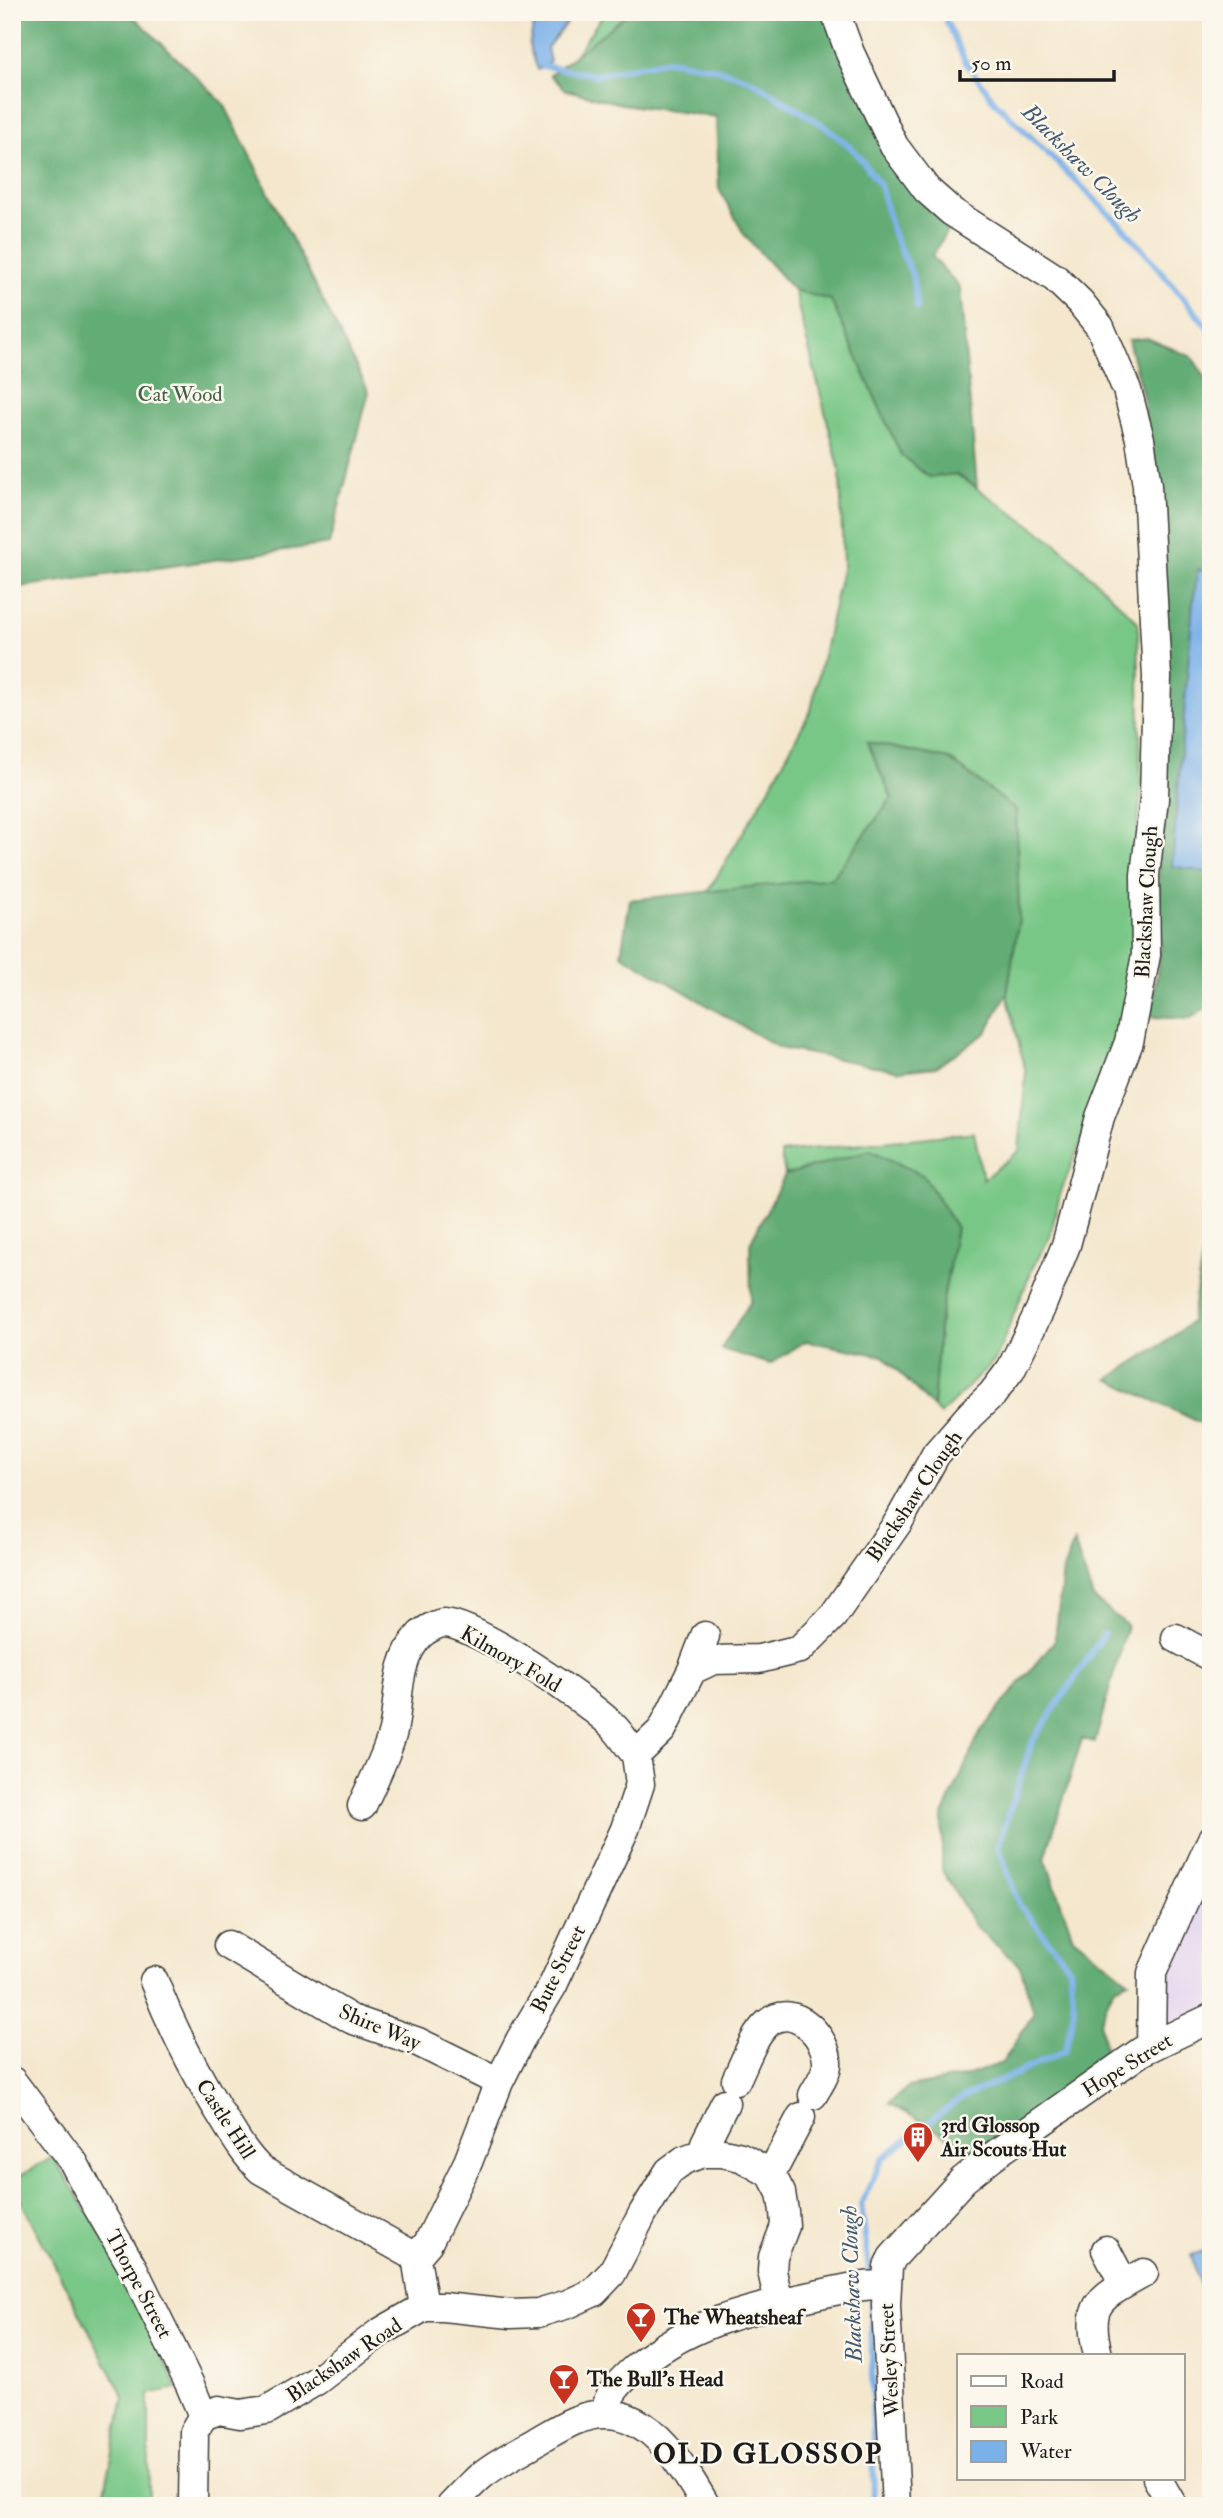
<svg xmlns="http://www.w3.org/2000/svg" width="1223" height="2518" viewBox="0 0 1223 2518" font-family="'IM FELL Double Pica',serif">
<rect width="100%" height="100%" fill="#fbf7ec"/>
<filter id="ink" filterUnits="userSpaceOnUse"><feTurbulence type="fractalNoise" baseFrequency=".0143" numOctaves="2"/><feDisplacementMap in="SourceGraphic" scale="14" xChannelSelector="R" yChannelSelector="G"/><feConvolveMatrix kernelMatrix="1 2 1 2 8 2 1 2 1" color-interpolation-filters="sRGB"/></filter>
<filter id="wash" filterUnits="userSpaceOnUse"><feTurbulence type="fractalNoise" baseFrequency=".00686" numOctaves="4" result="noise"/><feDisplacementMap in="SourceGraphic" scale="28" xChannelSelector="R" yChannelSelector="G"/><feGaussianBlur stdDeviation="1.57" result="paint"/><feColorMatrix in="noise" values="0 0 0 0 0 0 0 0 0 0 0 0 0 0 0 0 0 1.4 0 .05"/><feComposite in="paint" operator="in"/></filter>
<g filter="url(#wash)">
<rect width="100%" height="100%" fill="#f4e7cd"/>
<path fill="#e4d3f1" d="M 1211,1853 L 1211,2006 L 1171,2021 L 1161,2006 L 1165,1961 Z"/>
<path fill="#79c787" stroke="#4a7252" stroke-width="2" d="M 605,12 L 630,12 L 571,61 Z
M 794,290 L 831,300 L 901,455 L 929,477 L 956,474 L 1056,543 L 1138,622 L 1141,788 L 1133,881 L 1136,934 L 1127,1012 L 1107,1076 L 1060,1194 L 1050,1237 L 1033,1267 L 996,1359 L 940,1415 L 933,1407 L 940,1317 L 956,1228 L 924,1176 L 870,1150 L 785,1175 L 781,1153 L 974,1132 L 983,1179 L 1019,1151 L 1026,1073 L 1007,994 L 1019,918 L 1016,810 L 949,759 L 867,742 L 892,798 L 832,878 L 707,893 L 770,787 L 811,710 L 843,565 L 840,471 Z
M 53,2157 L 129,2277 L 177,2388 L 149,2394 L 149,2506 L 102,2506 L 124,2397 L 12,2184 L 12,2180 Z"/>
<path fill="#62ac74" stroke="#3f6448" stroke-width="2" d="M 12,12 L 129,12 L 224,104 L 369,392 L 329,544 L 12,588 Z
M 630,12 L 817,12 L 824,16 L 950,226 L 932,256 L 960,288 L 977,487 L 956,474 L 929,477 L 901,455 L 831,300 L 794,290 L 745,236 L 719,189 L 716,117 L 621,104 L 566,90 L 550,75 Z
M 1147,338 L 1192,357 L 1211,386 L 1211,574 L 1198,569 L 1193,603 L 1172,865 L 1211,873 L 1211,1004 L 1190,1019 L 1150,1017 L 1161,948 L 1144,400 L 1128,340 Z
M 867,742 L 949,759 L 1016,810 L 1019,918 L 1007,994 L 986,1033 L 936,1067 L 900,1071 L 779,1048 L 621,954 L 630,900 L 832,878 L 892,798 Z
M 870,1150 L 924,1176 L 956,1228 L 940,1317 L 933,1407 L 883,1356 L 806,1341 L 770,1364 L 721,1349 L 751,1301 L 750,1243 L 785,1175 Z
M 1211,1208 L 1211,1428 L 1108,1379 L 1170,1339 L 1191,1322 Z
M 1074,1542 L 1093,1598 L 1127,1625 L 1095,1742 L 1082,1739 L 1045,1858 L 1073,1937 L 1129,1981 L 1114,1987 L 1100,2021 L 1107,2058 L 979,2155 L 889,2103 L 908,2087 L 963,2077 L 1002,2063 L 1034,2013 L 1020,1966 L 976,1927 L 942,1870 L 942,1818 L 980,1732 L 1055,1640 L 1063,1570 Z"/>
<path fill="#7bb1e9" stroke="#4c6682" stroke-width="2" d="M 529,12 L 575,12 L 547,48 L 550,62 L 537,70 L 529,46 L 534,23 Z
M 1198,569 L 1211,574 L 1211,873 L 1172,866 L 1193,603 Z
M 1211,2249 L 1211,2324 L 1191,2255 Z"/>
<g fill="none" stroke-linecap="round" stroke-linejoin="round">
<path stroke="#7bb1e9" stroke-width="6" d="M 942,12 L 965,61 L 995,102 L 1127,231 L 1211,331
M 542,59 L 543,66 L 596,75 L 668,60 L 715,68 L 751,80 L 826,127 L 855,151 L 880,185 L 893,234 L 912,274 L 917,308
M 870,2277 L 861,2204 L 883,2158 L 960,2099 L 1065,2051 L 1074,2010 L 1070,1968 L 1019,1904 L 998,1846 L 1032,1742 L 1104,1634
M 871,2291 L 874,2506"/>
</g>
</g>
<g filter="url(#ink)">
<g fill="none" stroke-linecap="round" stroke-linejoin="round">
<g stroke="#3c3a37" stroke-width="31">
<path id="minor" d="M 1176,1638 L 1211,1657
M 692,1670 L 713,1660 L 759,1659 L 800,1649 L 833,1616 L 899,1521 L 936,1454 L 970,1415 L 992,1394 L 1011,1369 L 1040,1310 L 1066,1245 L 1100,1117 L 1129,1042 L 1146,955 L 1145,875 L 1154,799 L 1157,677 L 1147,486 L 1140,439 L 1127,390 L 1100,327 L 1080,302 L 1055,278 L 952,212 L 927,190 L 894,146 L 850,53 L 835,12
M 362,1806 C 372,1783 387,1755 393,1731 C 400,1698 395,1662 420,1635 C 425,1630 438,1623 444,1623 C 476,1624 588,1701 613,1726 C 621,1734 628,1746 636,1755
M 228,1945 L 351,2019 L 418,2042 L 499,2082
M 154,1981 C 172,2028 191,2065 217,2108 C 231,2130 242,2152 261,2170 L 416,2257
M 1151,2047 L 1152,1973 L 1211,1841
M 736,2080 C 745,2062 753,2036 768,2023 C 794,2001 829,2038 827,2065 C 826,2075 818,2086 813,2095
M 12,2081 L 74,2163 L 95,2203 L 133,2268 L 190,2385 L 203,2416
M 703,2153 L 705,2143 L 725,2103
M 771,2174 L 801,2117
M 1106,2250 L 1124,2284
M 424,2307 L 416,2257 L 428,2243 L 468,2162 L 499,2082 L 520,2040 L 553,1985 L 625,1829 L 640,1784 L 636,1755 L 662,1730 L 692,1670 L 705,1636
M 1098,2355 C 1085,2301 1100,2298 1144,2273
M 605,2414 C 607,2394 619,2383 633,2370 C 684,2325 746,2310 811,2296 C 835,2291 861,2284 886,2285
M 203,2416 L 219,2410 L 240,2414 L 267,2410 L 316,2381 L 379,2333 L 424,2307 L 443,2307 L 511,2314 L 538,2313 L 568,2304 L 594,2292 L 612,2273 L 643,2213 L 669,2171 L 684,2160 L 703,2153 L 723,2153 L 741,2157 L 771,2174 L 781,2193 L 784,2211 L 785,2226 L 773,2257 L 772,2271 L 779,2303
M 1157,2478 L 1173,2506
M 193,2506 L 194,2431 L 203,2416
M 451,2506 C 461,2496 471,2484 482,2475 C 498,2462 519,2452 537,2441 C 558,2429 581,2413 607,2414 C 654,2415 685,2470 706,2506
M 896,2506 L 886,2305 L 888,2267 L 892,2258 L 963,2180 L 993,2156 L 1142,2051 L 1211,2018"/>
</g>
<use href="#minor" stroke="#fff" stroke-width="28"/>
</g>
</g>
<defs>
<g id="building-pin" transform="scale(1.575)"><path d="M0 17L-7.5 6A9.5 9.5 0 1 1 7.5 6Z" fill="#c8321e" stroke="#fbf7ec"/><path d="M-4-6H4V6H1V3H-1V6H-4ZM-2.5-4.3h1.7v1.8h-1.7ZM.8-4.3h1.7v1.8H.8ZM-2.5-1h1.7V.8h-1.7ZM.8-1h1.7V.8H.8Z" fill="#fff"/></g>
<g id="bar-pin" transform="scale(1.575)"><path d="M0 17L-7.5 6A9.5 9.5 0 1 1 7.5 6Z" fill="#c8321e" stroke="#fbf7ec"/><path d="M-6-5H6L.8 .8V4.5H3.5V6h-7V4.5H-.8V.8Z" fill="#fff"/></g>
</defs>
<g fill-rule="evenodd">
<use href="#building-pin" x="918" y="2137"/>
<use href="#bar-pin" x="641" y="2317"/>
<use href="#bar-pin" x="564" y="2379"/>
</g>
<g text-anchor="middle" stroke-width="5" stroke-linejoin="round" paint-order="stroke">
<g font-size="21" fill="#416047" stroke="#fbf7ec">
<text x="180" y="401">Cat Wood</text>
</g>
<g font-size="21" fill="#1c1c1c" stroke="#fbf7ec">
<text transform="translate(1146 902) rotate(-87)" y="7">Blackshaw Clough</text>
<text transform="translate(914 1496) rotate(-56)" y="7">Blackshaw Clough</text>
<text transform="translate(511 1659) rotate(30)" y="7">Kilmory Fold</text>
<text transform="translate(558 1969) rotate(-63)" y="7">Bute Street</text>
<text transform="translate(380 2027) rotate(23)" y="7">Shire Way</text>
<text transform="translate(1127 2065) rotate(-32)" y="7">Hope Street</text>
<text transform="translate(226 2119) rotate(57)" y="7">Castle Hill</text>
<text transform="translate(139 2284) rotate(62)" y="7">Thorpe Street</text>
<text transform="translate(344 2360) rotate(-34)" y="7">Blackshaw Road</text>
<text transform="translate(889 2360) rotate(-93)" y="7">Wesley Street</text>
</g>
<g font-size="21" font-weight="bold" fill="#1c1c1c" stroke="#fbf7ec" text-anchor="start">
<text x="941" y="2132">3rd Glossop<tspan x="941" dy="24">Air Scouts Hut</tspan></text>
<text x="664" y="2324">The Wheatsheaf</text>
<text x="587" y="2386">The Bull's Head</text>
</g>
<g font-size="23" font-style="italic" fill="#42586e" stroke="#fbf7ec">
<text transform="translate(1082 163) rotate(45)" y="8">Blackshaw Clough</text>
<text transform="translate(851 2284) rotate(-92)" y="8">Blackshaw Clough</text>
</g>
<g font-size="28" font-weight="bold" letter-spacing="2" fill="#1c1c1c" stroke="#fbf7ec">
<text x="768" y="2463">OLD GLOSSOP</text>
</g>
</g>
<rect width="1223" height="2518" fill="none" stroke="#fbf7ec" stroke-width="42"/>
<rect x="957" y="2354" width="228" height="126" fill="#fbf7ec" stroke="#a29f99" stroke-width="2"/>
<rect x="971" y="2376" width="35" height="10" fill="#ffffff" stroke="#a29f99" stroke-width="2"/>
<text x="1020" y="2388" font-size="21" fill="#1c1c1c">Road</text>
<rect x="971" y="2406" width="35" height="21" fill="#79c787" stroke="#a29f99" stroke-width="2"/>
<text x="1020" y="2424" font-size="21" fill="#1c1c1c">Park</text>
<rect x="971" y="2441" width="35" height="21" fill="#7bb1e9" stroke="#a29f99" stroke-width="2"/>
<text x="1020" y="2458" font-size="21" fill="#1c1c1c">Water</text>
<path d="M960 70v10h154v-10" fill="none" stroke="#1c1c1c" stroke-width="3.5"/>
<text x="971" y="70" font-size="21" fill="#1c1c1c" stroke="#fbf7ec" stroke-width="5" paint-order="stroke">50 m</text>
</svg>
